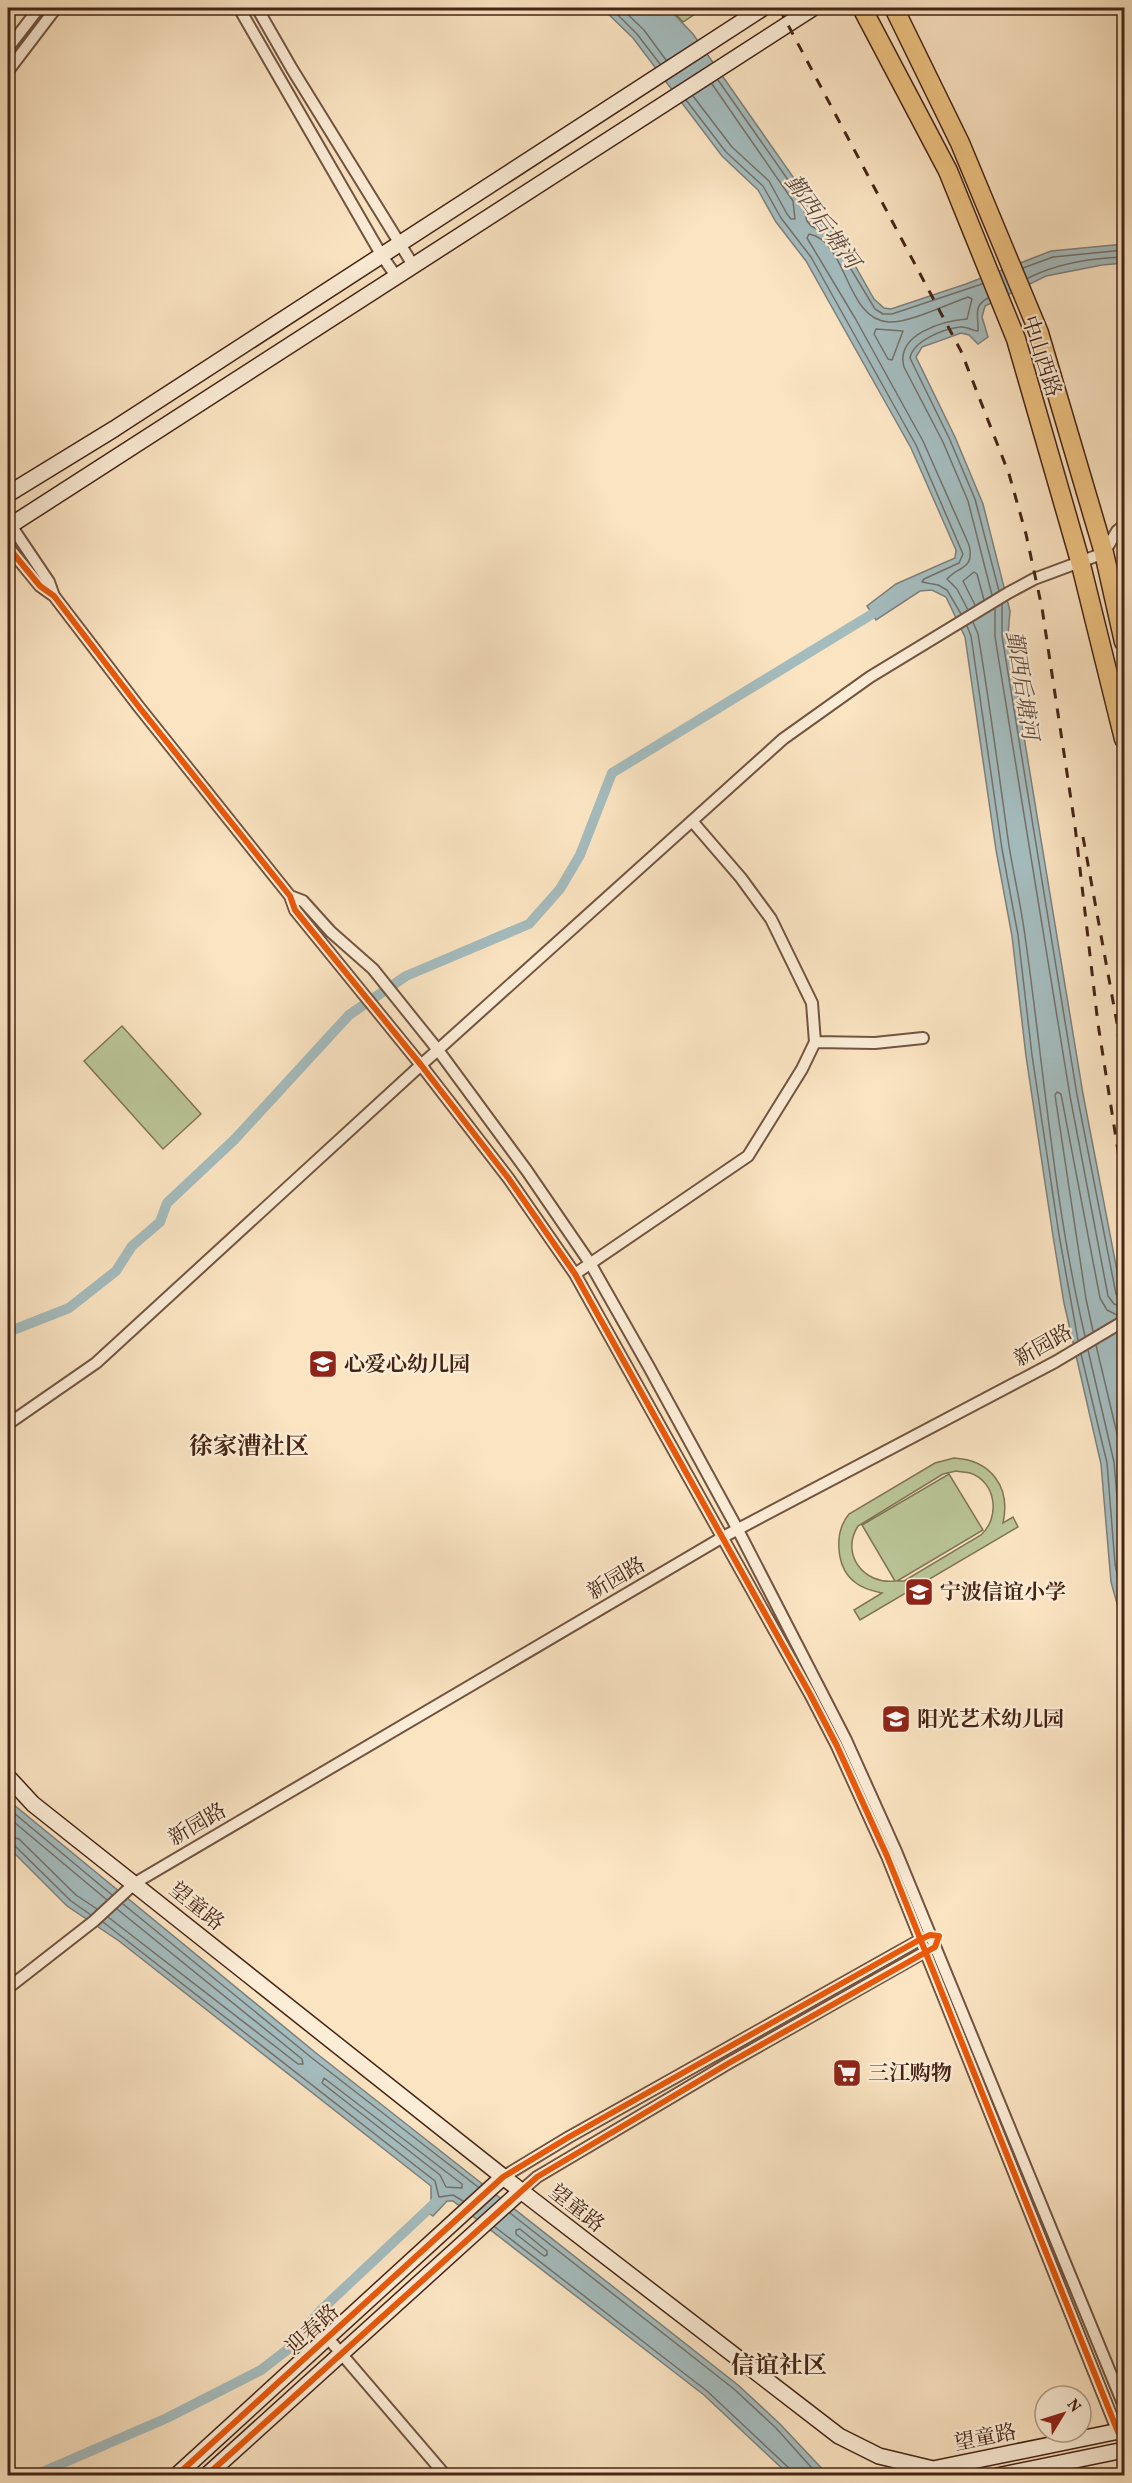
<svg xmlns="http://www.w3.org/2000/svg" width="1132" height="2483" viewBox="0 0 1132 2483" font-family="Vollkorn,'Noto Serif SC',serif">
<rect width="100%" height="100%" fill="#fbe4c2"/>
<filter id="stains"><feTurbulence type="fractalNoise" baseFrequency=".00333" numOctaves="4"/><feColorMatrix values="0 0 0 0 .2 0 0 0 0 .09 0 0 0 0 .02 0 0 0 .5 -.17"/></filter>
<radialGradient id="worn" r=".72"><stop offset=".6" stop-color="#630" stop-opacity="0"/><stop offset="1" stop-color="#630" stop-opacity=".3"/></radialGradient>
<path fill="#bac597" stroke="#807456" stroke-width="1.5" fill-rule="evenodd" d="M 670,8 L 704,8 L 683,22 Z
M 122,1026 L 201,1114 L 163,1149 L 84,1061 Z
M 954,1458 C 991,1460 1011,1487 1003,1523 L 1013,1517 L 1018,1527 L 860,1620 L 854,1610 L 882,1593 C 873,1591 863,1589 856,1583 C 835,1568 834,1532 849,1514 L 935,1463 ZM 956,1471 C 960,1472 966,1472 970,1473 C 997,1482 1000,1518 981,1535 L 904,1581 L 897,1581 L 983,1530 L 949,1474 L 862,1525 L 895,1581 C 864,1585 840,1554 858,1526 L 943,1474 Z"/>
<path fill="#a4bcbe" stroke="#7e7f7b" stroke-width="1.5" d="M 602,8 L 668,8 L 693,34 L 805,194 L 812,218 L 836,232 L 874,299 L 884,308 L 891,309 L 966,284 L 1051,251 L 1124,244 L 1124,263 L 1102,265 L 1046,276 L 985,306 L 982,317 L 988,337 L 978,344 L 969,335 L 961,333 L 922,347 L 916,357 L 955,437 L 983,504 L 1010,611 L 1008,635 L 1026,749 L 1083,1094 L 1124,1307 L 1124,1628 L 1111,1582 L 1101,1464 L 1064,1303 L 1053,1236 L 1026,1056 L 1012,936 L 996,850 L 965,637 L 946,597 L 932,590 L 920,591 L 876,620 L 867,606 L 896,584 L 955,558 L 956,550 L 911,448 L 806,261 L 776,222 L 758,190 L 722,156 L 633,38 Z
M 8,1800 L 316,2053 L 738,2385 L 780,2424 L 828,2475 L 789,2475 L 704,2395 L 453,2201 L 447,2201 L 433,2216 L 423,2209 L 431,2202 L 431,2186 L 119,1941 L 67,1906 L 8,1847 Z"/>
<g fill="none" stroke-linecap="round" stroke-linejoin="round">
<path stroke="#74706a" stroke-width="1.5" d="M 611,8 L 637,34 L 660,64
M 621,8 L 644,30 L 666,60
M 718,80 L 800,197 L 807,221 L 811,226 L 831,236 L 875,309 L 883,314 L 892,314 L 982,284
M 693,96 L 732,147 L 769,181 L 787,214 L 791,219 L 795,219 L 793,201 L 712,84
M 686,100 L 726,152 L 763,186 L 781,218 L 811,257 L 916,445 L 963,554 L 959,563 L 924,579 L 922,582 L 938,585 L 947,590 L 961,614
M 1023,268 L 1053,257 L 1124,250
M 1028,278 C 1056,264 1093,258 1124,257
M 988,298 C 972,306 979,318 978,331 C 972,331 967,326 960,327 C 943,329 913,341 910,358 L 950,440 L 975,499 L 999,591
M 876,329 L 903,331 L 892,360 L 888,359 L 874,334 Z
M 975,605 L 963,581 L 974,572 L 977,574 L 984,600
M 1002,605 L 1002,636 L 1077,1095 L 1116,1294 L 1119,1299 L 1124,1300
M 995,609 L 995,637 L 1070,1096 L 1108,1296 L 1114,1304 L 1124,1307
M 968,610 L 957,589 L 947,579 C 958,566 975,570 969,545 L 923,441 L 855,318 L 807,238 L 809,234 C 848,241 845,320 889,322 C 909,323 948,304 968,297 L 972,299 L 967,319 C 943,321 895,334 904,367 L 943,442 L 968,501 L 992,595
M 973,622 L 978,634 C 990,705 999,775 1009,846 C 1014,876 1021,906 1025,936 C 1044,1069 1054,1205 1085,1336
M 967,626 L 971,636 L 1002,849 L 1018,935 L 1032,1055 L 1059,1235 L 1078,1340
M 1093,1331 L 1086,1299 L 1055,1095 L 1057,1092 L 1061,1094 L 1100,1298 L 1107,1310 L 1119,1316
M 1096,1345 L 1123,1459 L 1124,1476
M 1088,1350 L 1114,1462 L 1124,1578
M 1081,1354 L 1107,1463 L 1115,1564 L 1124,1606
M 8,1808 L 112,1895
M 8,1817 L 107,1900
M 8,1836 L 19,1839 L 76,1895 L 97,1909
M 8,1843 L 14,1845 L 71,1901 L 91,1915
M 123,1904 L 312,2058 L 478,2187
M 108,1917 L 298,2064 L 303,2064 L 302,2059 L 117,1909
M 103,1922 L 435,2181 L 439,2197 L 453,2195 L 463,2201
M 324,2078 L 462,2184 L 462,2188 L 446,2187 L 440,2175 L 322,2083 Z
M 510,2213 L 734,2389 L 776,2428 L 819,2476
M 495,2227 L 707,2391 L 790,2469 L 792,2476
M 520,2229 L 547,2251 L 547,2255 L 544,2256 L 516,2234 L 516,2230 Z"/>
<path stroke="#a4bcbe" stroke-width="10" d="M 8,1332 L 69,1308 L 116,1271 L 132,1246 L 160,1222 L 167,1203 L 234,1140 L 349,1015 L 406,976 L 529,924 L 560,889 L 580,855 L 612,773 L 882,608
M 40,2473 L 167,2418 L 261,2370 L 287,2350 L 321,2310 L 436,2202"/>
<g stroke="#725441" stroke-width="14">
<path id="street" d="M 239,8 L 382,256 L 396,276
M 257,8 L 292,69 L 413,265
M 8,48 L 39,8
M 8,71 L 56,8
M 8,521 L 49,582 L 54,596
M 8,547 L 40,586 L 54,596 L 139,707 L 290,896 L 295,910 L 421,1065 L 509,1179 L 575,1274 L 810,1694 L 837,1746 L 887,1856 L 1118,2432
M 290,896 L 303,901 L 331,932 L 373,969 L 438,1050 L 527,1171 L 590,1263 L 649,1367 L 738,1530 L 846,1740 L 895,1849 L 1124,2406
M 815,1042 L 875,1043 L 923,1038
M 575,1274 L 748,1156 L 802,1069 L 815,1042 L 812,1003 L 771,919 L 741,878 L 692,821
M 8,1424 L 96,1363 L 421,1065 L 783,739 L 870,677 L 1008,593 L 1034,579 L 1104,553 L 1117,531 L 1124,525
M 8,1988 L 94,1921 L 135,1883 L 723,1537 L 1055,1362 L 1124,1321
M 503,2177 L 569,2137 L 925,1937
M 521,2191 L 537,2177 L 729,2063 L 930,1949
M 327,2337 L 446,2476"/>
</g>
<g stroke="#452416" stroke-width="18">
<path id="secondary" d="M 8,494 L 114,429 L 763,8
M 8,527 L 813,8
M 8,1777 L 33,1804 L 521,2191 L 839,2436 L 879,2456 L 933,2469 L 1124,2430
M 176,2476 L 503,2177
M 206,2476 L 521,2191
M 997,2476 L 1124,2450"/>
</g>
<g stroke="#452416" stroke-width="21">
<path id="primary" d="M 862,8 L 948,171 L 1016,339 L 1080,561 L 1124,739
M 894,8 L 960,143 L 1039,333 L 1104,553 L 1124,642"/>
</g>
<use href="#street" stroke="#fcedd7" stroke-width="10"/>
<use href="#secondary" stroke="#fcedd7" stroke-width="15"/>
<use href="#primary" stroke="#eec281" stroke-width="18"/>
<path stroke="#452416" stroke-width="3" stroke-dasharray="10 10" stroke-linecap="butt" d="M 779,8 L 961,351 L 1009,474 L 1026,534 L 1042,608 L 1075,826 L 1098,1024 L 1124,1189
M 1083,837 L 1117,1023 L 1124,1091"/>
<g stroke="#fcedd7" stroke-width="10">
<path id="cycleway" d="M 8,547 L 40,586 L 54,596 L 139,707 L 290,896 L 295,910 L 421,1065 L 509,1179 L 575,1274 L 810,1694 L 837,1746 L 887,1856 L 1118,2432
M 176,2476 L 503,2177 L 569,2137 L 919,1940 L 930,1935 L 939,1936 L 935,1947 L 729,2063 L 537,2177 L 206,2476"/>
</g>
<use href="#cycleway" stroke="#e8590c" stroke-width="6"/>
</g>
<defs>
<g id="school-square" transform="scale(1.5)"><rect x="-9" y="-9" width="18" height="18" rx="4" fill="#8f2418" stroke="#fcedd7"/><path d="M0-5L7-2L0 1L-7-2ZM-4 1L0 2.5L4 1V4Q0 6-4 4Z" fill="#fff"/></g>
<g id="supermarket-square" transform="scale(1.5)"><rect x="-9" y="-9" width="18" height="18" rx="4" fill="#8f2418" stroke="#fcedd7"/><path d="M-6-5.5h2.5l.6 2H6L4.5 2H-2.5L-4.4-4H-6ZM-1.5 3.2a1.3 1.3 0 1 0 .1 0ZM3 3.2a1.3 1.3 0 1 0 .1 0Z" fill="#fff"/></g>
</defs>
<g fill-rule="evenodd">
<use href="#school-square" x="323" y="1364"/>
<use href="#school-square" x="919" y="1592"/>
<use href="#school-square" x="896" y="1719"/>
<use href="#supermarket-square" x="847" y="2073"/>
</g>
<g text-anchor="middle" stroke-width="4.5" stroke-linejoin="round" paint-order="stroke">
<g font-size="21" fill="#452416" stroke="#fcedd7">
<text transform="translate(1042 356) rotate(72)" y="7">中山西路</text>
<text transform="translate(1043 1345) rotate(-29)" y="7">新园路</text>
<text transform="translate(616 1578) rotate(-30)" y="7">新园路</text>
<text transform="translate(197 1824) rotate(-30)" y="7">新园路</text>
<text transform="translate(197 1906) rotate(39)" y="7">望童路</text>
<text transform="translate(577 2208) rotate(38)" y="7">望童路</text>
<text transform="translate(312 2329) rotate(-42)" y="7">迎春路</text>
<text transform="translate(985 2437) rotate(-11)" y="7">望童路</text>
</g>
<g font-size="21" font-weight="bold" fill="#452416" stroke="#fcedd7" text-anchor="start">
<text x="344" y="1371">心爱心幼儿园</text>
<text x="940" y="1599">宁波信谊小学</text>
<text x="917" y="1726">阳光艺术幼儿园</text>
<text x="868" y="2080">三江购物</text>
</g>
<g font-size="22" font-style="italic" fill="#5d4a40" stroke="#fcedd7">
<text transform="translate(823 221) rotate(54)" y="8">鄞西后塘河</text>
<text transform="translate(1023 685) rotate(81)" y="8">鄞西后塘河</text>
</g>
<g font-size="24" font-weight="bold" fill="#452416" stroke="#fcedd7">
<text x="249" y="1454">徐家漕社区</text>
<text x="779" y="2373">信谊社区</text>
</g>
</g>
<rect width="1132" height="2483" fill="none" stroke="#fbe4c2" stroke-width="30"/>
<rect x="9" y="9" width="1114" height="2465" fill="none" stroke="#452416" stroke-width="3"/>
<rect x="15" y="15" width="1102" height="2453" fill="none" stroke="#452416" stroke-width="1.5"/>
<g transform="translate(1063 2414) rotate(52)"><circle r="28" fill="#fcedd7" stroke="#b39d8a" stroke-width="1.5"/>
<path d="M0-4.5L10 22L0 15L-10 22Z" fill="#8f2418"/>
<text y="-9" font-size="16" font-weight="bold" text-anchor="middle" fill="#452416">N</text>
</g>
<rect width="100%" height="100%" filter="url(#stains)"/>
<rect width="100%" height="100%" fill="url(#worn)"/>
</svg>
